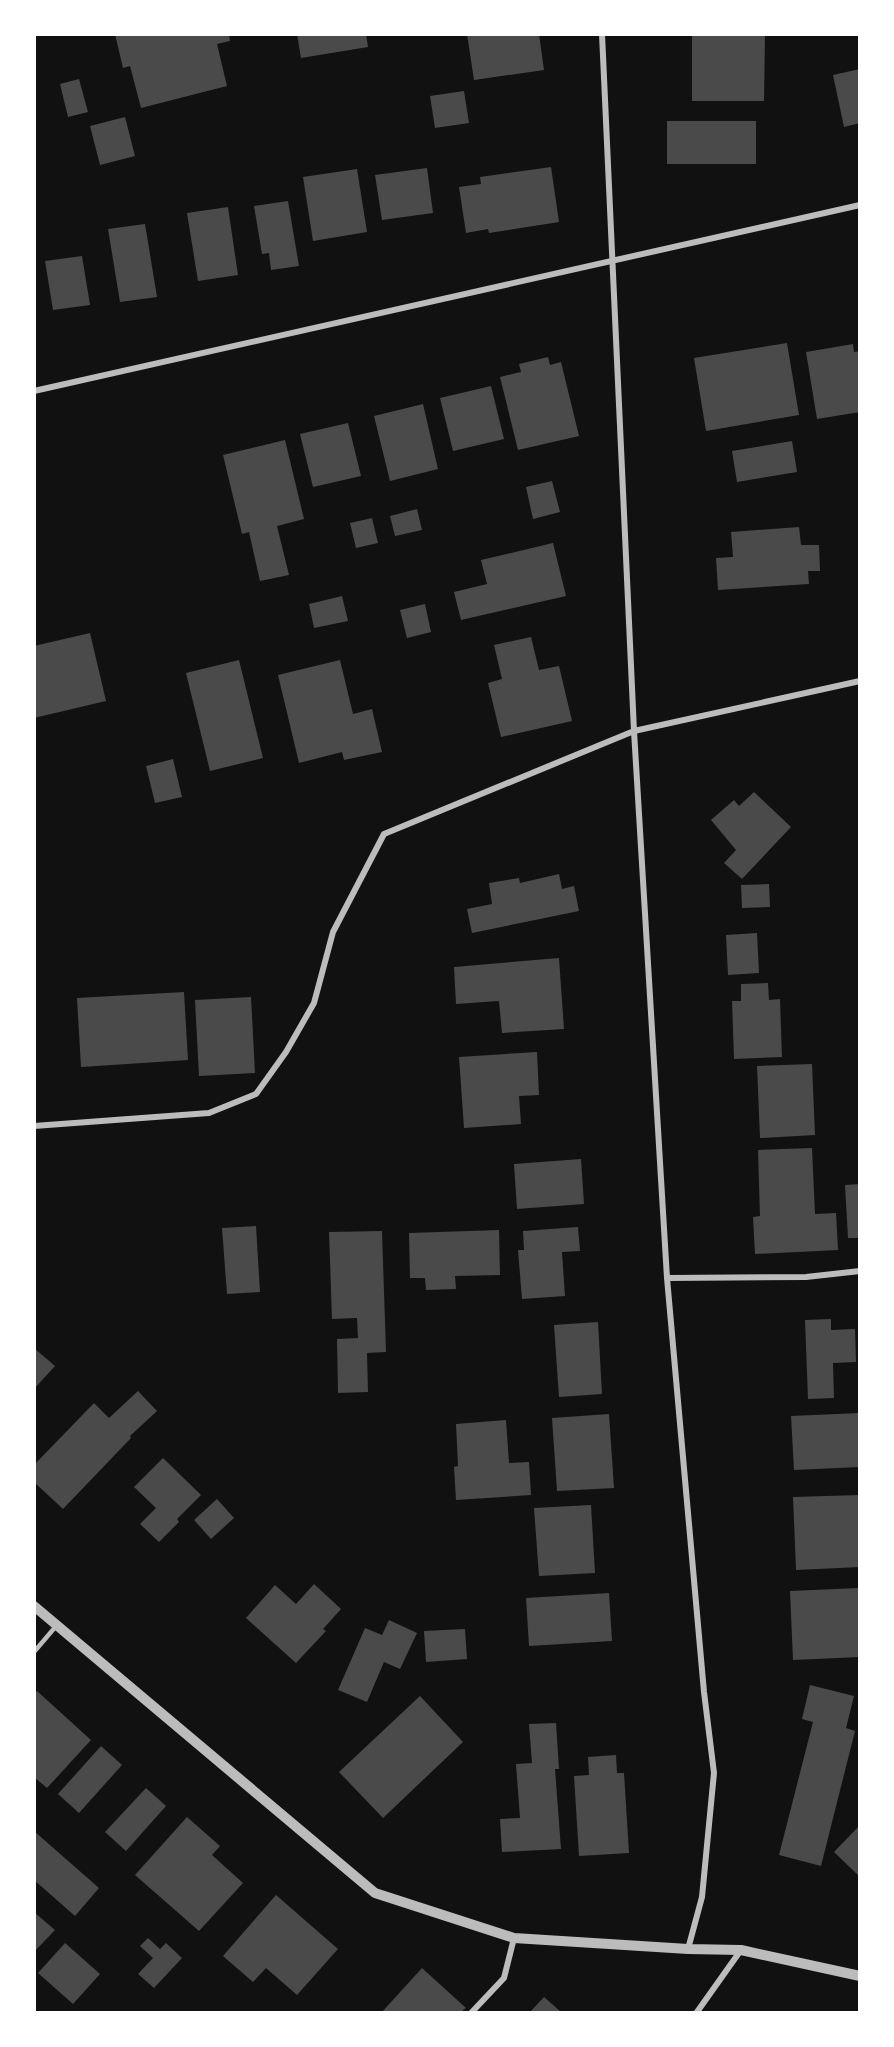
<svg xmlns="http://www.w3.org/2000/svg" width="894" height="2047" viewBox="0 0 894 2047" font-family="'Libre Baskerville',serif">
<rect width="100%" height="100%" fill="#111"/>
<path fill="#4a4a4a" d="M 115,34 L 229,34 L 230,41 L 217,44 L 227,86 L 141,108 L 130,66 L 123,68 Z
M 297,34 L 366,34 L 368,47 L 301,58 Z
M 467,34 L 539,34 L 544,70 L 474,80 Z
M 692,34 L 765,34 L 764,101 L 692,101 Z
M 860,69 L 860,123 L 844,127 L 833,75 Z
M 79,79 L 88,112 L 68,117 L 60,84 Z
M 464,91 L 469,123 L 435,128 L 430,96 Z
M 125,117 L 135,156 L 100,165 L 90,126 Z
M 667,121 L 756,121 L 756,164 L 667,164 Z
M 551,167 L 559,222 L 489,233 L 488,229 L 466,233 L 459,187 L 481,184 L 480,177 Z
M 427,168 L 433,213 L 382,220 L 375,175 Z
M 357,169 L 367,232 L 313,241 L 303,177 Z
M 288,201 L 299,266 L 271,270 L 269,253 L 262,254 L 254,206 Z
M 228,207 L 238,275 L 198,281 L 187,213 Z
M 145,224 L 157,297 L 120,302 L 108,229 Z
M 82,256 L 90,305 L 53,310 L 45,261 Z
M 787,343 L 799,415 L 706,431 L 694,358 Z
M 853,344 L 854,352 L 860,351 L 860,412 L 817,419 L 806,352 Z
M 548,357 L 550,365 L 561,362 L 579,436 L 518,450 L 500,377 L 521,372 L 519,364 Z
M 491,386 L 504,439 L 453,451 L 440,398 Z
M 423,404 L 438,469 L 390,481 L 374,416 Z
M 348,423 L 361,476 L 313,487 L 300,434 Z
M 285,440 L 304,519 L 277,526 L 289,575 L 260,581 L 249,532 L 242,534 L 223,455 Z
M 792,441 L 797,472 L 737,482 L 732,451 Z
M 552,481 L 560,512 L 533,519 L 526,487 Z
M 417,509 L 422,530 L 395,536 L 390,516 Z
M 372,518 L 378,543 L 356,548 L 350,523 Z
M 799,527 L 801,545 L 819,545 L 820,571 L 808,571 L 809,584 L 718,590 L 716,558 L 733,557 L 731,532 Z
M 553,543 L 566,596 L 461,620 L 454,592 L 487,584 L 481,560 Z
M 342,596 L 348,621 L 314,628 L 309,604 Z
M 425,604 L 431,632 L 407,638 L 400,610 Z
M 90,633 L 106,701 L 34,718 L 34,646 Z
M 531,637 L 539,670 L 559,666 L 572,721 L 501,737 L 488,683 L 502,679 L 494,645 Z
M 239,660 L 263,758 L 210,771 L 186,673 Z
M 340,660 L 353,714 L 372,709 L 382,752 L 344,760 L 342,752 L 299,763 L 278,675 Z
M 173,759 L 182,797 L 155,803 L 146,766 Z
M 754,792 L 791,827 L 742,879 L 724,863 L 736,850 L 711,820 L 734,800 L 739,806 Z
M 559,874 L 562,889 L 574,886 L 579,911 L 472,933 L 467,909 L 492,904 L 489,883 L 519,878 L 520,883 Z
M 769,884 L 770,907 L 742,908 L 741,885 Z
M 757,933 L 759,973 L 728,975 L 726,935 Z
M 559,958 L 564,1029 L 502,1033 L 499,1001 L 456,1004 L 454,967 Z
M 768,983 L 769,1000 L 780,999 L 782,1057 L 734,1059 L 732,1001 L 741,1001 L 741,984 Z
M 184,992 L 188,1060 L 81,1067 L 77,998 Z
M 251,997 L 255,1073 L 199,1076 L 195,1000 Z
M 537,1052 L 539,1095 L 519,1096 L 521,1124 L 464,1128 L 459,1057 Z
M 812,1064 L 815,1135 L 760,1138 L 757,1066 Z
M 812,1148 L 815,1214 L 836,1213 L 838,1250 L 755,1254 L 753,1217 L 760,1216 L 758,1150 Z
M 581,1159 L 584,1204 L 517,1209 L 514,1164 Z
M 860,1184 L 860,1238 L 848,1238 L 845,1185 Z
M 256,1226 L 260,1292 L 227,1294 L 222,1228 Z
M 578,1227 L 580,1251 L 562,1252 L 565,1296 L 522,1299 L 518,1250 L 524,1250 L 523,1231 Z
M 499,1230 L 500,1275 L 455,1276 L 456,1289 L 426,1290 L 425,1278 L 410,1278 L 409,1233 Z
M 382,1231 L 386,1352 L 367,1353 L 368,1392 L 338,1393 L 337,1339 L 358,1338 L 357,1318 L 332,1319 L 329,1232 Z
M 831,1319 L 831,1330 L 855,1329 L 856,1362 L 833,1363 L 834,1398 L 808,1399 L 805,1320 Z
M 598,1322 L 602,1394 L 559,1397 L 554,1325 Z
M 34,1348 L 55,1366 L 34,1389 Z
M 138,1391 L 157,1411 L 130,1436 L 131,1438 L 63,1509 L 34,1482 L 34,1465 L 94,1403 L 109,1418 Z
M 860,1413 L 860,1467 L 794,1470 L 791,1416 Z
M 609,1414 L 614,1488 L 557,1491 L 552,1418 Z
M 506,1420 L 509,1463 L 529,1462 L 531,1495 L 456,1500 L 454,1467 L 458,1466 L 456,1424 Z
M 163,1458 L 201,1495 L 177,1519 L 179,1522 L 159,1542 L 140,1524 L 156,1508 L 134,1487 Z
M 860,1495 L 860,1567 L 796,1570 L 793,1497 Z
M 217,1499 L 234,1518 L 211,1539 L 194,1520 Z
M 591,1505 L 595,1573 L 539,1576 L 534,1508 Z
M 314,1584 L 341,1609 L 323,1629 L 326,1631 L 296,1663 L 246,1618 L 275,1585 L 296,1604 Z
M 859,1588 L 860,1657 L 793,1660 L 790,1591 Z
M 609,1593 L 612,1641 L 529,1646 L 526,1598 Z
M 389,1620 L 417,1633 L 400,1669 L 384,1662 L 367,1702 L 338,1690 L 365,1628 L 382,1635 Z
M 465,1629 L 467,1659 L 426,1662 L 424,1631 Z
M 810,1685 L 854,1696 L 846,1728 L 855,1731 L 821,1866 L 779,1855 L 813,1722 L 802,1719 Z
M 37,1691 L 91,1740 L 47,1788 L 34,1777 L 34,1694 Z
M 420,1696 L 463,1742 L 383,1818 L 339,1772 Z
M 556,1723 L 559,1769 L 555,1769 L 561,1849 L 502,1852 L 500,1819 L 520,1818 L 516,1764 L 532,1763 L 529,1724 Z
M 101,1746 L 122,1765 L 79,1813 L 58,1794 Z
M 616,1755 L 617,1773 L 624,1773 L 629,1853 L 579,1856 L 574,1776 L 589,1775 L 588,1757 Z
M 146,1788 L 166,1806 L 126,1851 L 105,1832 Z
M 187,1817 L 220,1846 L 212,1855 L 243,1883 L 199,1931 L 135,1875 Z
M 860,1825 L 860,1877 L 834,1852 Z
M 34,1831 L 99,1888 L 75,1916 L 34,1880 Z
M 276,1895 L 338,1949 L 297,1995 L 266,1968 L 253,1982 L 223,1956 Z
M 34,1912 L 55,1930 L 34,1952 Z
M 148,1938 L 160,1949 L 166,1943 L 182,1958 L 154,1988 L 138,1974 L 153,1958 L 140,1946 Z
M 65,1943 L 100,1974 L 73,2004 L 38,1973 Z
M 422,1968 L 466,2008 L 461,2012 L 382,2012 Z
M 544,1997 L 561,2012 L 530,2012 Z"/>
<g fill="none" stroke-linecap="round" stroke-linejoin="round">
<path stroke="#bcbcbc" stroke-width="4.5" d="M 34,1652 L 57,1625"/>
<path stroke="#bcbcbc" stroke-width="6" d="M 602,34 L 634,731 L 667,1278 L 704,1692 L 714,1773 L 702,1897 L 688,1949
M 34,391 L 860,205
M 34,1126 L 209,1113 L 256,1094 L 286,1052 L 314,1003 L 333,932 L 384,834 L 634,731 L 860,681
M 667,1278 L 806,1277 L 860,1271
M 472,2012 L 504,1978 L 514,1938
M 697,2012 L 741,1950"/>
<path stroke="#bcbcbc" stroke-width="10" d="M 34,1606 L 375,1893 L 514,1938 L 688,1949 L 741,1950 L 860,1976"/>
</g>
<rect width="894" height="2047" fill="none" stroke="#ffffff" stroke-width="72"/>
</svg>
